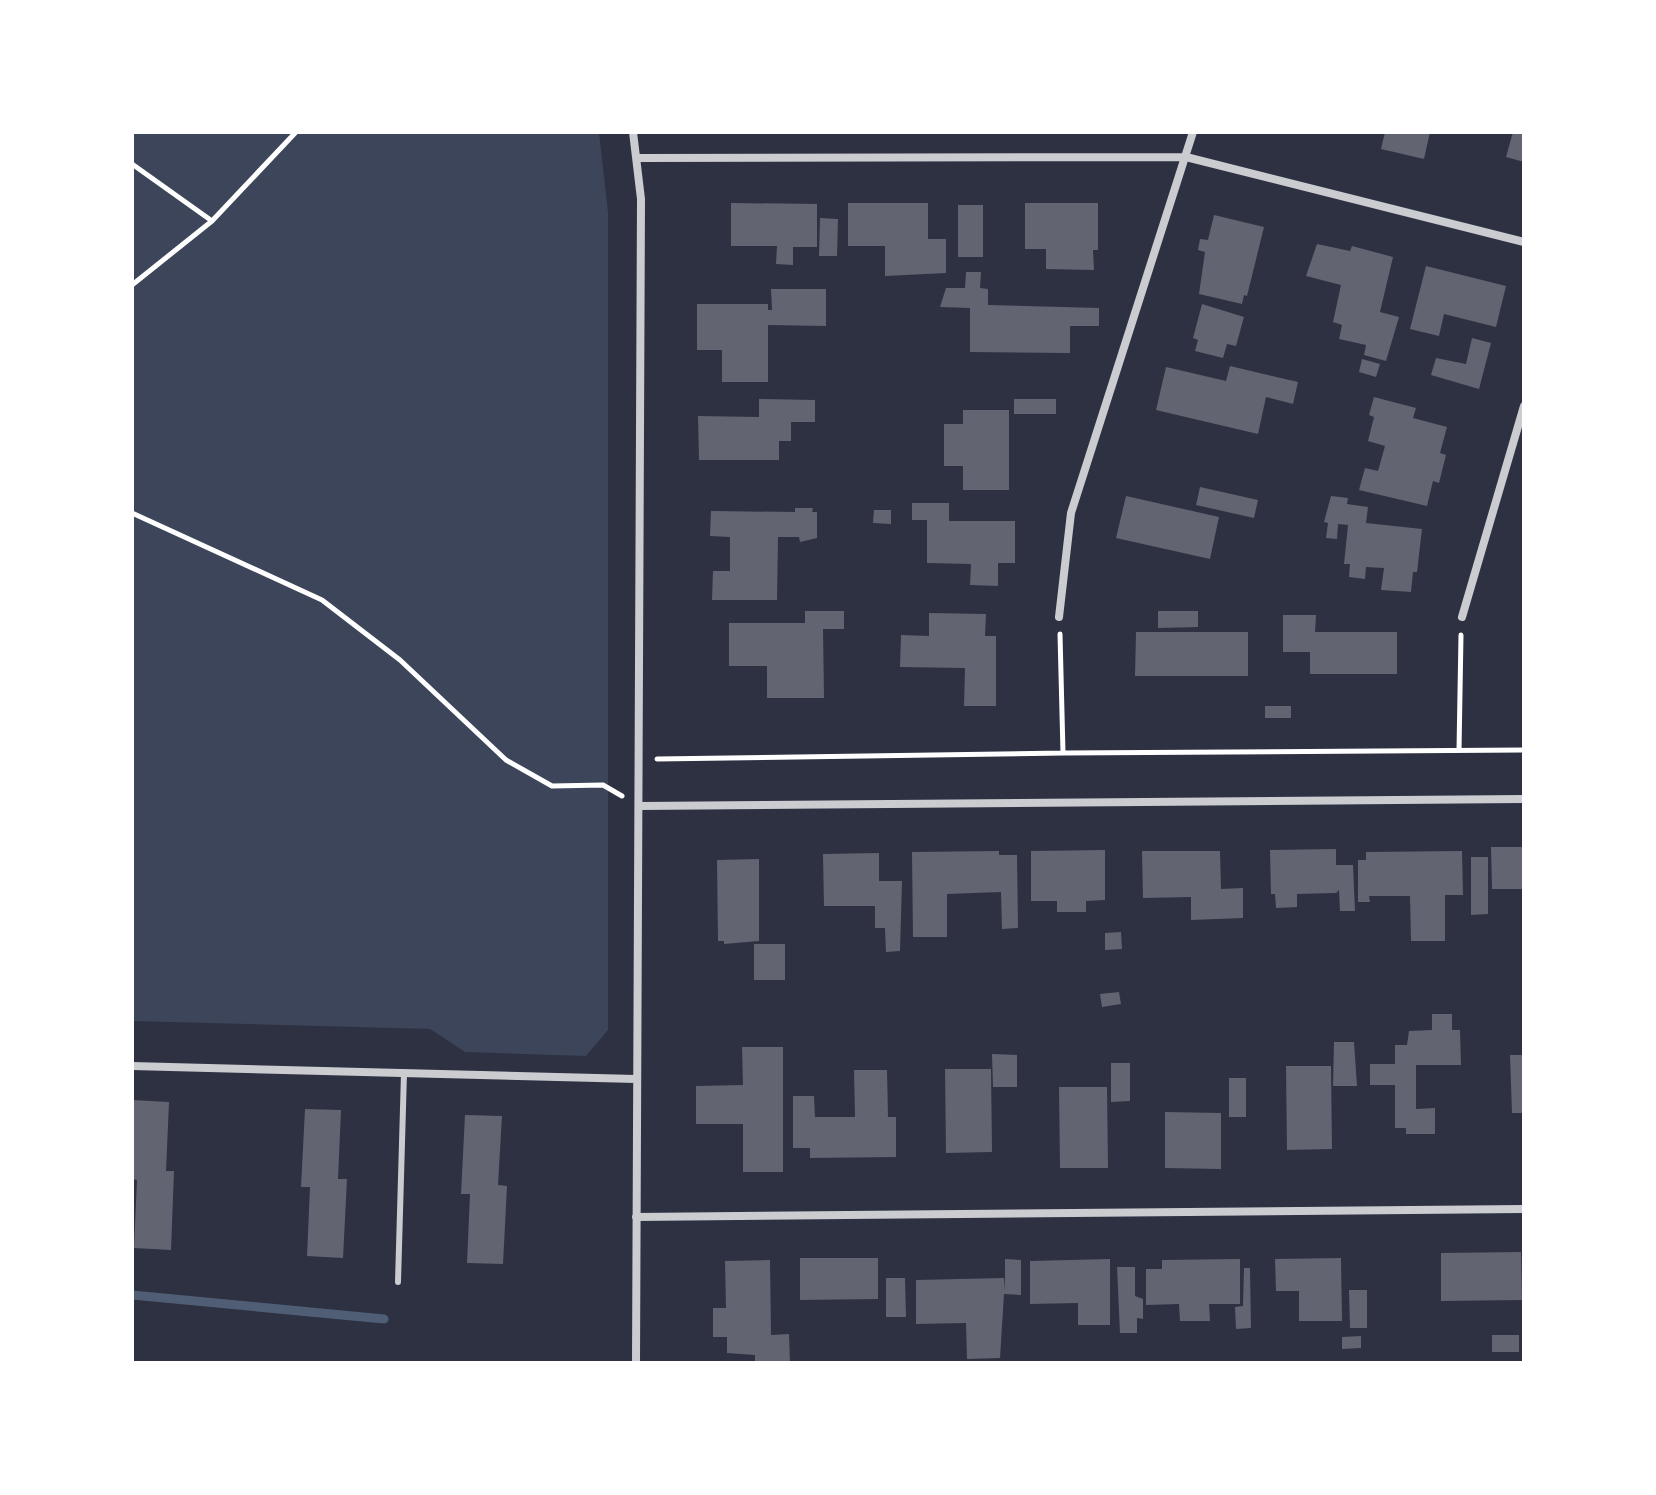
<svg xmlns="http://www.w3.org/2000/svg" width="1656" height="1495" viewBox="0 0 1656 1495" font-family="Arial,sans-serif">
<rect width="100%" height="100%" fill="#2d3142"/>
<path fill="#3c4559" d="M 132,132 L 599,132 L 608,212 L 608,1030 L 586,1056 L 465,1052 L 430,1029 L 132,1021 Z"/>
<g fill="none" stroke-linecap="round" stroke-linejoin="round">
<path stroke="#4f5d75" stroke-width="9" d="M 132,1295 L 384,1319"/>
</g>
<path fill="#626471" d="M 1385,132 L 1430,132 L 1424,159 L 1381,149 Z
M 1513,132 L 1524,132 L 1524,162 L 1506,157 Z
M 731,203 L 817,204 L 817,247 L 793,247 L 793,265 L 776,264 L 777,246 L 731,246 Z
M 848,203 L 928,203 L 928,239 L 946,239 L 946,273 L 885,276 L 885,246 L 848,246 Z
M 1025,203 L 1098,203 L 1098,250 L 1093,250 L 1094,270 L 1046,269 L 1046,249 L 1025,249 Z
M 958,205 L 983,205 L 983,257 L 958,257 Z
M 1214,215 L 1264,227 L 1247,296 L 1244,295 L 1242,304 L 1199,294 L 1205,252 L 1198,250 L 1200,239 L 1208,240 Z
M 820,218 L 838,219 L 837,256 L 819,256 Z
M 1317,244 L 1350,251 L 1352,246 L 1393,257 L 1380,312 L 1399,317 L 1386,361 L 1364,355 L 1366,345 L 1339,339 L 1342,325 L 1333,322 L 1341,285 L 1306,276 Z
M 1426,266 L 1506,286 L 1496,327 L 1444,314 L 1439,336 L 1410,329 Z
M 966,272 L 981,272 L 980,288 L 988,289 L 988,305 L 1099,308 L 1099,326 L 1070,326 L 1070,353 L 970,352 L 970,308 L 940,307 L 946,288 L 965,288 Z
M 771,289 L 826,289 L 826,326 L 768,325 L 768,382 L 722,382 L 722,350 L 697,350 L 697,304 L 768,304 L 768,310 L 772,310 Z
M 1202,304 L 1244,317 L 1236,346 L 1227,344 L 1223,358 L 1195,351 L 1198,340 L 1193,338 Z
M 1472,338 L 1491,343 L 1479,389 L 1431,375 L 1436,358 L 1466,364 Z
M 1362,359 L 1380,364 L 1376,377 L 1359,372 Z
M 1230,366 L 1298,382 L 1293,404 L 1266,397 L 1258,434 L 1156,410 L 1166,367 L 1226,381 Z
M 1374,397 L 1416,408 L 1413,418 L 1447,427 L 1440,453 L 1446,455 L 1439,483 L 1433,481 L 1427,506 L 1359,490 L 1365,468 L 1378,471 L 1385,446 L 1368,441 L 1374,417 L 1369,415 Z
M 759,399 L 815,400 L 815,422 L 791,422 L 791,441 L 779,441 L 779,460 L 699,460 L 698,416 L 759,417 Z
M 1014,399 L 1056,399 L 1056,414 L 1014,414 Z
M 963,410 L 1009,410 L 1009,490 L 963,490 L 963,466 L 944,466 L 944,424 L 963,424 Z
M 1200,487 L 1258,500 L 1254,518 L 1196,505 Z
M 1126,496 L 1219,517 L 1210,559 L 1116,538 Z
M 1331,496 L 1348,498 L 1347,504 L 1368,507 L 1366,523 L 1422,529 L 1417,572 L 1413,572 L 1411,592 L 1381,590 L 1384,568 L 1366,567 L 1365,579 L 1349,577 L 1350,564 L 1344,564 L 1348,525 L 1338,524 L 1337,539 L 1326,538 L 1328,523 L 1324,522 Z
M 912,503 L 949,503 L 949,521 L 1015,521 L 1015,563 L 998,563 L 998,586 L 970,585 L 971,564 L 927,563 L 927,520 L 912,520 Z
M 795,508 L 813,508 L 812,512 L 817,512 L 817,538 L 800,542 L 799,537 L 778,537 L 777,600 L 712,600 L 713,571 L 730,571 L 730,537 L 710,536 L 711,511 L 795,512 Z
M 874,510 L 891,510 L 891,524 L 873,523 Z
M 805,611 L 844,611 L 844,629 L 823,629 L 824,698 L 767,698 L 767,666 L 729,666 L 729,623 L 805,623 Z
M 1158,611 L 1198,611 L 1198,627 L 1158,628 Z
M 929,613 L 986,614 L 985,636 L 996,636 L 996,706 L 964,706 L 965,668 L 900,667 L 901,635 L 929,636 Z
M 1283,615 L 1316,615 L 1315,632 L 1397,632 L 1397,674 L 1310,674 L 1310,652 L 1283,652 Z
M 1136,632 L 1248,632 L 1248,676 L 1135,676 Z
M 1265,706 L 1291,706 L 1291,718 L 1265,718 Z
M 1491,847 L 1524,847 L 1524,889 L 1492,889 Z
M 1336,849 L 1336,865 L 1353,865 L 1355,911 L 1340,911 L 1339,890 L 1336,893 L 1297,894 L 1297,907 L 1276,908 L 1275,894 L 1271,894 L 1270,850 Z
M 1105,850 L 1105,900 L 1086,901 L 1086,912 L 1057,912 L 1057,901 L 1031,901 L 1031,851 Z
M 999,851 L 999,855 L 1017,855 L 1018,928 L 1002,929 L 1001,892 L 947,894 L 947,937 L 913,937 L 912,852 Z
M 1142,851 L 1220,851 L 1221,889 L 1243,888 L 1243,918 L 1191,920 L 1191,897 L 1143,898 Z
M 1462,851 L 1463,895 L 1445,895 L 1445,941 L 1411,941 L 1410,896 L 1369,896 L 1370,902 L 1358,902 L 1358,860 L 1366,860 L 1366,852 Z
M 879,853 L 879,881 L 902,881 L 900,951 L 886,952 L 885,928 L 875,928 L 875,906 L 824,906 L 823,854 Z
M 1471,857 L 1488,857 L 1488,914 L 1471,915 Z
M 759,859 L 759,941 L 724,944 L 724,941 L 718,941 L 717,860 Z
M 1121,932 L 1122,949 L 1105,950 L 1105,933 Z
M 754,944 L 785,944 L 785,980 L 754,980 Z
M 1119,992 L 1121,1004 L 1102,1007 L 1100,994 Z
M 1432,1014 L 1452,1014 L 1452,1030 L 1460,1030 L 1461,1065 L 1416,1065 L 1416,1109 L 1435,1108 L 1435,1134 L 1406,1134 L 1406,1128 L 1395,1128 L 1395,1085 L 1370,1085 L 1370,1064 L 1395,1064 L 1395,1045 L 1407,1045 L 1409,1031 L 1432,1030 Z
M 1334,1042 L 1354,1042 L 1357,1086 L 1333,1086 Z
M 742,1047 L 783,1047 L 783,1172 L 743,1172 L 743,1124 L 696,1124 L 696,1086 L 743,1085 Z
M 992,1054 L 1017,1055 L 1017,1087 L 993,1087 Z
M 1510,1055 L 1524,1055 L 1524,1113 L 1512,1113 Z
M 1111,1063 L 1130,1063 L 1130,1101 L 1111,1102 Z
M 1286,1066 L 1331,1066 L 1332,1149 L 1287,1150 Z
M 945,1069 L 991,1069 L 992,1152 L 946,1153 Z
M 854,1070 L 887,1070 L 888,1117 L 896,1117 L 896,1157 L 810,1158 L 810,1148 L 793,1148 L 793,1096 L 814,1096 L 815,1117 L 855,1117 Z
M 1229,1078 L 1246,1078 L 1246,1117 L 1229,1117 Z
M 1059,1087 L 1107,1087 L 1108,1168 L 1060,1168 Z
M 132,1100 L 169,1102 L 166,1171 L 174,1171 L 171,1250 L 134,1248 L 137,1180 L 132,1179 Z
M 305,1109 L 341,1110 L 338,1179 L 347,1179 L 343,1258 L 307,1256 L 310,1187 L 301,1187 Z
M 1165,1112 L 1221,1113 L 1221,1169 L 1165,1168 Z
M 465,1115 L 502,1116 L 498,1185 L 507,1186 L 503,1264 L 467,1263 L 470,1194 L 461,1194 Z
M 1521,1252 L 1522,1300 L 1441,1301 L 1441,1253 Z
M 800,1258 L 878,1258 L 878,1299 L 800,1300 Z
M 1341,1258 L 1342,1321 L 1299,1321 L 1299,1291 L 1276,1291 L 1275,1259 Z
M 1005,1259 L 1021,1260 L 1021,1295 L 1004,1294 L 1000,1358 L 967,1359 L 966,1323 L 916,1324 L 916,1280 L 1004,1278 L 1005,1291 Z
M 1110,1259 L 1110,1325 L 1078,1325 L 1078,1303 L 1030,1304 L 1030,1261 Z
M 1240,1259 L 1240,1304 L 1209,1304 L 1210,1321 L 1180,1321 L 1179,1304 L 1146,1305 L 1146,1269 L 1162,1269 L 1162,1260 Z
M 770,1260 L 771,1335 L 789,1334 L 790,1363 L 755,1361 L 755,1355 L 727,1353 L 727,1337 L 713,1337 L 713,1308 L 726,1308 L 725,1261 Z
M 1117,1267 L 1135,1267 L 1135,1296 L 1143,1299 L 1143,1319 L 1137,1318 L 1137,1333 L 1120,1333 Z
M 1244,1268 L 1250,1268 L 1251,1328 L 1236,1329 L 1235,1307 L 1243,1306 Z
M 886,1278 L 905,1278 L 906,1317 L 886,1317 Z
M 1349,1290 L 1367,1290 L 1367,1328 L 1350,1328 Z
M 1492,1335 L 1519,1335 L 1519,1352 L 1492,1352 Z
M 1361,1336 L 1361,1348 L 1342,1349 L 1342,1337 Z"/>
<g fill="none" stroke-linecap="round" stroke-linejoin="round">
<path stroke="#fff" stroke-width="5" d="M 132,164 L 212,221
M 132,285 L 212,221 L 296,132
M 132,513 L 322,600 L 400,660 L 506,760 L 552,786 L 603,785 L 622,796
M 1060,634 L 1063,753 L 1524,750
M 1459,750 L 1461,635
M 657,759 L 1063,753"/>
<path stroke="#caccd0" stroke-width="6" d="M 398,1282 L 404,1073"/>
<path stroke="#caccd0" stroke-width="8" d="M 633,132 L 641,199 L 636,1363
M 639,158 L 1186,157 L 1524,242
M 1059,617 L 1071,513 L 1193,132
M 1462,617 L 1524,406
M 639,806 L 1524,799
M 132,1066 L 636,1079
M 636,1217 L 1524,1209"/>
</g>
<rect width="1656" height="1495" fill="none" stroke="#ffffff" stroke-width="268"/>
</svg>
